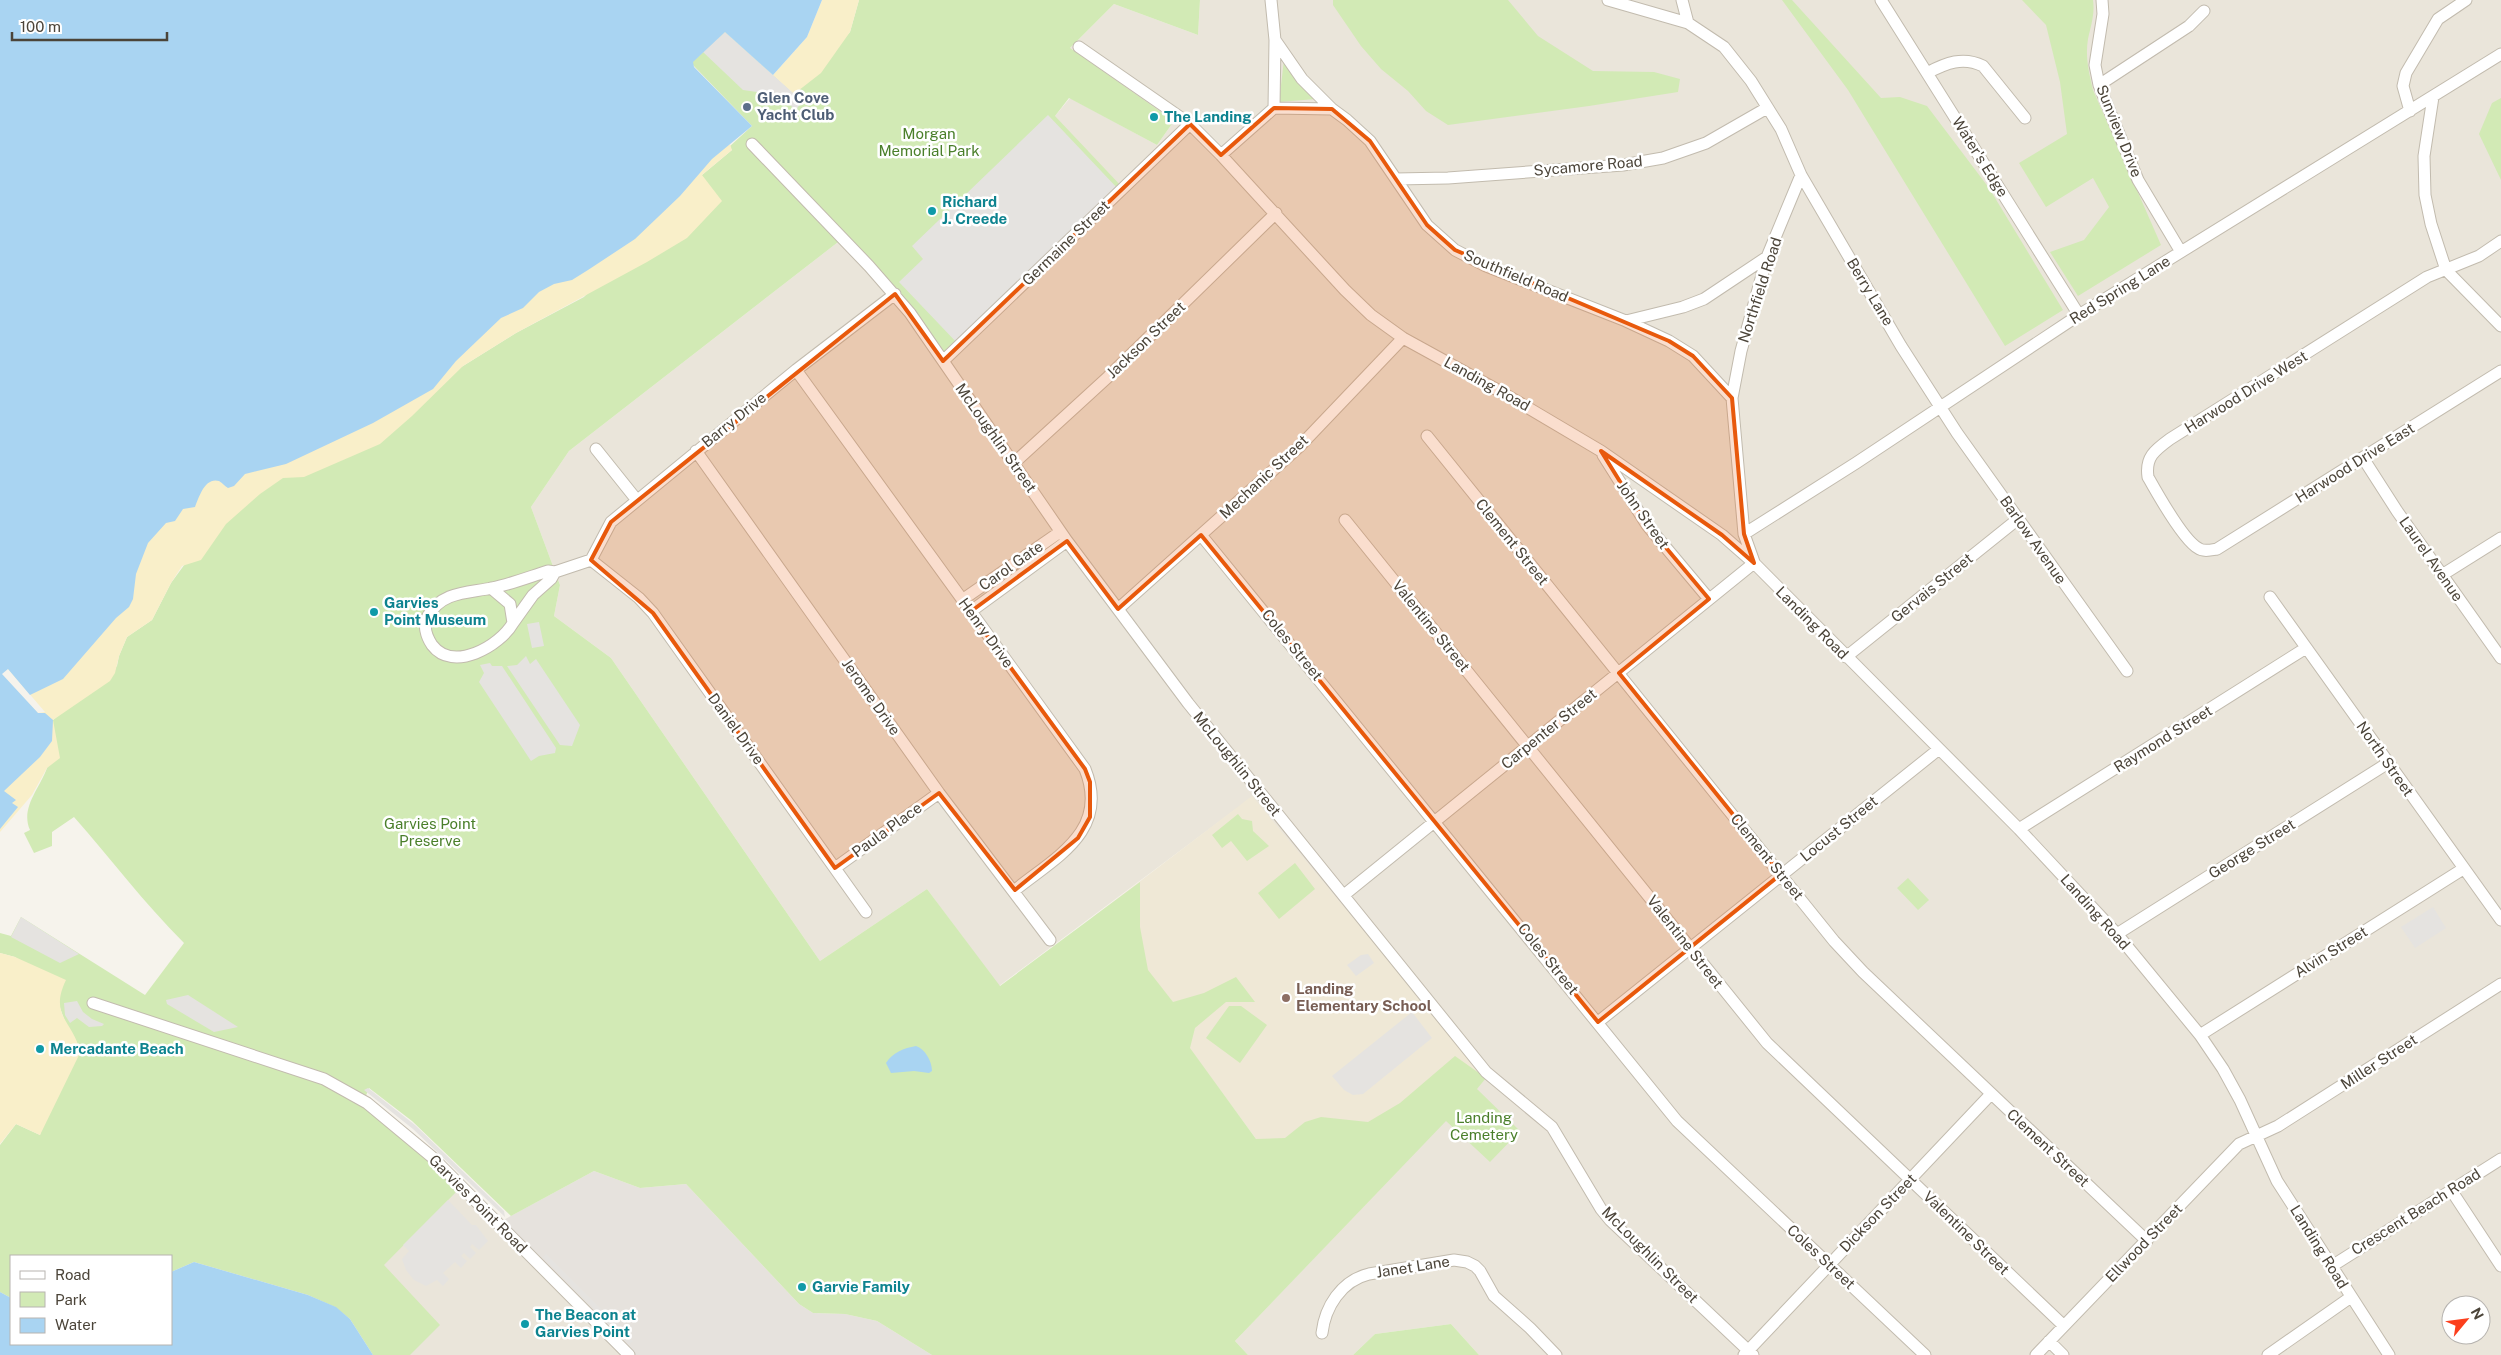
<svg xmlns="http://www.w3.org/2000/svg" width="2501" height="1355" viewBox="0 0 2501 1355" font-family="'Public Sans',sans-serif">
<rect width="100%" height="100%" fill="#f6f3ec"/>
<path fill="#eae5da" fill-rule="evenodd" d="M 1200,0 L 2501,0 L 2501,1355 L 1479,1355 L 1451,1324 L 1375,1334 L 1353,1355 L 1248,1355 L 1235,1341 L 1486,1078 L 1252,797 L 999,986 L 927,889 L 820,961 L 611,658 L 554,616 L 560,585 L 531,507 L 569,451 L 842,239 L 1055,116 L 1070,98 L 1157,145 L 1174,121 L 1069,49 L 1114,4 L 1198,35 ZM 2451,1305 L 2481,1305 L 2481,1335 L 2451,1335 Z
M 358,1112 L 461,1187 L 630,1355 L 399,1355 Z"/>
<path fill="#e6e2dd" d="M 594,1171 L 640,1188 L 686,1184 L 799,1304 L 813,1313 L 845,1314 L 877,1321 L 932,1355 L 630,1355 L 498,1223 Z"/>
<path fill="#efe8d6" d="M 1252,796 L 1486,1078 L 1331,1241 L 1093,917 Z"/>
<path fill="#d2eab5" d="M 859,0 L 1200,0 L 1198,35 L 1114,4 L 1070,48 L 1174,121 L 1157,145 L 1069,98 L 1055,116 L 1123,188 L 943,359 L 842,239 L 569,451 L 531,507 L 560,585 L 554,616 L 611,658 L 820,961 L 927,889 L 1000,986 L 1140,882 L 1140,927 L 1148,970 L 1173,1002 L 1204,993 L 1236,977 L 1255,1002 L 1226,1002 L 1195,1028 L 1190,1048 L 1256,1139 L 1285,1138 L 1305,1122 L 1321,1117 L 1368,1122 L 1400,1103 L 1455,1056 L 1486,1078 L 1477,1089 L 1520,1131 L 1490,1162 L 1446,1121 L 1235,1341 L 1248,1355 L 932,1355 L 877,1321 L 845,1314 L 813,1313 L 799,1304 L 686,1184 L 640,1188 L 594,1171 L 511,1216 L 412,1121 L 369,1088 L 362,1106 L 461,1187 L 384,1265 L 440,1325 L 410,1355 L 373,1355 L 350,1319 L 335,1307 L 308,1295 L 194,1262 L 171,1272 L 171,1256 L 11,1256 L 11,1298 L 0,1292 L 0,1145 L 16,1124 L 40,1135 L 67,1027 L 59,1005 L 60,992 L 15,957 L 0,953 L 0,933 L 11,936 L 21,917 L 145,995 L 184,943 C 144,903 111,859 74,817 L 52,832 L 52,846 L 34,853 L 24,833 L 30,830 C 20,808 40,788 47,768 C 51,753 51,735 53,720 L 117,666 L 119,656 L 127,637 L 152,620 L 171,583 L 237,493 L 463,366 L 516,333 L 584,297 L 702,175 L 732,150 L 729,147 L 752,126 L 691,63 L 725,32 L 794,94 L 850,32 Z
M 1333,0 L 1508,0 L 1538,36 L 1593,71 L 1654,72 L 1680,79 L 1678,92 L 1589,106 L 1448,125 L 1426,111 L 1408,91 L 1381,69 L 1361,46 L 1333,5 Z
M 1782,0 L 1792,0 L 1881,98 L 1900,97 L 1927,106 L 1989,188 L 2063,310 L 2005,346 L 1848,90 Z
M 2022,0 L 2093,0 C 2095,14 2091,25 2088,39 C 2085,57 2089,73 2093,90 L 2161,245 L 2078,296 L 2050,252 L 2084,240 L 2109,207 L 2093,178 L 2046,207 L 2019,163 L 2067,134 L 2060,82 L 2046,25 Z
M 1284,60 L 1316,99 L 1279,102 Z
M 2501,98 L 2501,180 L 2479,134 L 2492,103 Z
M 1238,814 L 1242,819 L 1252,821 L 1253,831 L 1269,846 L 1247,861 L 1231,841 L 1222,848 L 1212,835 Z
M 1295,863 L 1315,889 L 1279,919 L 1258,893 Z
M 1908,878 L 1929,900 L 1918,910 L 1897,888 Z
M 1229,1006 L 1241,1006 L 1267,1025 L 1240,1063 L 1206,1038 Z
M 1451,1324 L 1479,1355 L 1353,1355 L 1375,1334 Z"/>
<path fill="#f9efc9" d="M 822,0 L 859,0 L 850,32 L 821,73 L 794,94 L 773,75 L 807,37 Z
M 730,144 L 732,150 L 702,175 L 722,201 L 687,238 L 647,262 L 516,333 L 463,366 L 412,416 L 380,444 L 304,477 L 283,478 L 260,494 L 226,524 L 201,560 L 182,566 L 171,583 L 152,620 L 127,637 L 119,656 L 115,673 L 110,681 L 53,720 L 60,758 L 47,768 L 32,795 L 0,832 L 1,675 L 38,713 L 45,712 L 8,669 L 200,451 Z
M 0,953 L 15,957 L 66,980 C 48,1017 75,1022 80,1053 L 40,1135 L 16,1124 L 0,1144 Z"/>
<path fill="#e5e3e0" d="M 725,32 L 802,101 L 796,110 L 778,95 L 743,90 L 703,52 Z
M 1048,115 L 1120,191 L 959,345 L 899,282 L 923,259 L 912,246 Z
M 539,622 L 544,646 L 532,648 L 527,624 Z
M 526,656 L 530,664 L 536,659 L 580,725 L 572,746 L 560,745 L 507,666 L 517,665 Z
M 490,663 L 492,666 L 502,666 L 556,748 L 555,753 L 539,756 L 531,761 L 479,682 L 484,673 L 480,665 Z
M 2433,907 L 2446,928 L 2415,948 L 2401,927 Z
M 21,917 L 79,954 L 60,963 L 11,937 Z
M 1368,954 L 1374,963 L 1356,976 L 1347,965 L 1361,955 Z
M 188,995 L 238,1027 L 214,1032 L 167,1004 L 166,1000 Z
M 77,1001 L 83,1012 L 92,1019 L 104,1024 L 102,1026 L 89,1027 L 77,1018 L 70,1023 L 65,1015 L 64,1003 Z
M 1412,1012 L 1432,1038 L 1363,1094 L 1353,1095 L 1344,1090 L 1332,1076 Z
M 368,1088 L 415,1125 L 504,1211 L 505,1217 L 413,1129 L 364,1090 Z
M 448,1200 L 472,1225 L 476,1225 L 488,1241 L 479,1250 L 472,1244 L 470,1247 L 476,1253 L 470,1259 L 464,1253 L 461,1256 L 467,1261 L 461,1268 L 455,1262 L 443,1273 L 449,1279 L 443,1286 L 437,1280 L 426,1286 L 414,1280 L 406,1270 L 402,1259 L 409,1251 L 403,1245 Z
M 546,1254 L 633,1341 L 629,1344 L 543,1257 Z"/>
<path fill="#a9d4f2" d="M 0,0 L 822,0 L 807,37 L 773,75 L 725,32 L 693,62 L 694,67 L 752,126 L 712,159 L 680,196 L 635,239 L 588,270 L 572,280 L 554,284 L 539,292 L 523,308 L 501,318 L 456,361 L 433,389 L 373,423 L 286,464 L 245,474 L 234,486 L 228,488 C 224,486 223,483 219,481 C 205,477 199,497 195,507 L 183,509 L 175,521 L 166,523 L 148,543 L 136,574 L 133,599 L 129,607 L 116,618 L 63,679 L 30,695 L 8,669 L 2,674 L 38,713 L 45,713 L 53,720 L 52,741 L 40,757 L 4,791 L 16,800 L 12,803 L 18,807 L 0,829 Z
M 916,1046 C 925,1049 932,1061 932,1071 L 929,1073 L 914,1071 L 891,1073 L 886,1063 C 892,1053 904,1048 916,1046 Z
M 194,1262 L 308,1295 L 336,1307 L 350,1319 L 373,1355 L 0,1355 L 0,1292 L 11,1298 L 11,1344 L 171,1344 L 171,1272 Z"/>
<g fill="none" stroke-linecap="round" stroke-linejoin="round">
<g stroke="#c2bbae" stroke-width="13">
<path id="minor" d="M 1608,0 L 1688,23 L 1724,47 L 1751,81 L 1781,129 L 1801,175 L 1767,257 L 1741,351 L 1732,398 L 1744,534 L 1754,562
M 1682,0 L 1688,23
M 1881,0 L 2079,315
M 2102,0 L 2103,14 L 2095,65 L 2099,85 L 2138,180 L 2181,252
M 1275,40 L 1302,79 L 1332,109
M 1079,47 L 1190,124 L 1221,155 L 1345,290 L 1371,315 L 1403,338 L 1503,393 L 1601,451 L 1722,535 L 1754,563 L 2019,829 L 2117,934 L 2200,1035 L 2223,1069 L 2240,1100 L 2277,1181 L 2389,1355
M 1927,73 C 1946,63 1963,56 1983,66 L 2025,118
M 2099,85 L 2189,26 L 2204,11
M 2433,97 L 2424,156 L 2425,195 L 2431,224 L 2446,270 L 2501,326
M 1274,108 L 1332,109 L 1347,120 L 1370,141 L 1427,225 L 1455,250 L 1486,266 L 1626,321 L 1669,341 L 1693,356 L 1732,398
M 2410,111 L 2403,86 L 2406,73 L 2438,19 L 2466,0
M 752,144 L 869,266 L 910,313 L 1067,541 L 1188,703 L 1486,1072 L 1552,1127 L 1601,1209 L 1610,1220 L 1753,1355
M 1221,155 L 1274,108 L 1275,40 L 1271,0
M 1801,175 L 1901,346 L 1957,433 L 2127,671
M 1396,179 L 1448,178 L 1623,165 L 1663,158 L 1706,143 L 1767,108
M 2501,241 L 2479,256 L 2427,277 L 2170,439 C 2155,450 2145,457 2148,477 C 2157,493 2183,540 2198,548 C 2203,552 2211,550 2217,549 L 2501,371
M 1626,321 L 1683,307 L 1704,299 L 1767,257
M 943,361 L 1190,124
M 796,370 L 1085,769 C 1110,831 1056,857 1015,890
M 1427,436 L 1834,941 L 1863,972 L 2147,1241
M 596,449 L 636,499
M 696,451 L 939,793 L 1050,940
M 1603,455 L 1647,525 L 1709,599
M 2363,458 L 2397,511 L 2501,658
M 1014,463 L 1108,377 L 1276,213
M 1345,520 L 1767,1043 L 2064,1326
M 1744,534 L 1856,463 L 2079,315 L 2501,54
M 1201,535 L 1677,1121 L 1925,1355
M 591,560 L 639,598 L 653,613 L 866,912
M 591,560 L 611,522 L 796,370 L 895,294
M 2442,575 L 2501,538
M 491,588 L 510,604 L 513,623 C 500,646 453,673 432,645 C 426,636 423,625 428,616 C 442,591 468,593 492,588 C 511,584 529,577 548,571 L 555,572 L 591,560
M 2270,597 L 2501,920
M 962,600 L 1060,532
M 1118,609 L 1299,447 L 1403,338
M 970,612 L 1067,541
M 513,623 L 533,595 L 551,579 L 555,572
M 1846,657 L 2018,519
M 2019,829 L 2306,648
M 835,868 L 939,793
M 1344,895 L 1754,563
M 2117,934 L 2388,763
M 93,1003 L 324,1079 L 367,1103 L 432,1157 L 629,1355
M 1598,1022 L 1939,749
M 2200,1035 L 2463,869
M 2451,1190 L 2501,1266
M 2332,1266 L 2501,1159
M 1322,1333 C 1325,1307 1341,1281 1369,1274 L 1454,1260 L 1467,1262 L 1475,1266 L 1480,1271 L 1494,1296 L 1530,1328 L 1556,1355
M 2049,1341 L 2063,1355
M 1744,1355 L 1991,1094
M 2036,1355 L 2239,1144 L 2278,1126 L 2501,984
M 2268,1355 L 2351,1297"/>
</g>
<use href="#minor" stroke="#fff" stroke-width="11"/>
</g>
<path fill="#e8590c" fill-opacity="0.2" stroke="#e8590c" stroke-width="4" stroke-linejoin="round" d="M 1274,108 L 1332,109 L 1370,141 L 1427,225 L 1455,250 L 1669,341 L 1693,356 L 1732,398 L 1744,534 L 1754,563 L 1722,535 L 1601,451 L 1647,525 L 1709,599 L 1619,673 L 1781,874 L 1598,1022 L 1201,535 L 1118,609 L 1067,541 L 970,612 L 1085,769 L 1090,782 L 1090,817 L 1078,838 L 1015,890 L 939,793 L 835,868 L 653,613 L 591,560 L 611,522 L 895,294 L 943,361 L 1190,124 L 1221,155 Z"/>
<circle fill="#5c6f8a" stroke="#fff" stroke-width="2" cx="747" cy="107" r="5"/>
<g fill="#0f9aa8" stroke="#fff" stroke-width="2">
<circle cx="1154" cy="117" r="5"/>
<circle cx="932" cy="211" r="5"/>
<circle cx="374" cy="612" r="5"/>
<circle cx="40" cy="1049" r="5"/>
<circle cx="802" cy="1287" r="5"/>
<circle cx="525" cy="1324" r="5"/>
</g>
<circle fill="#8d6e63" stroke="#fff" stroke-width="2" cx="1286" cy="998" r="5"/>
<g text-anchor="middle" stroke-width="5" stroke-linejoin="round" paint-order="stroke">
<g font-size="15" font-weight="bold" fill="#4e5e75" stroke="#fff" text-anchor="start">
<text x="757" y="103">Glen Cove<tspan x="757" dy="17">Yacht Club</tspan></text>
</g>
<g font-size="15" font-weight="bold" fill="#0d838f" stroke="#fff" text-anchor="start">
<text x="1164" y="122">The Landing</text>
<text x="942" y="207">Richard<tspan x="942" dy="17">J. Creede</tspan></text>
<text x="384" y="608">Garvies<tspan x="384" dy="17">Point Museum</tspan></text>
<text x="50" y="1054">Mercadante Beach</text>
<text x="812" y="1292">Garvie Family</text>
<text x="535" y="1320">The Beacon at<tspan x="535" dy="17">Garvies Point</tspan></text>
</g>
<g font-size="15" fill="#4b4439" stroke="#fff">
<text transform="translate(2119 131) rotate(68)" y="5">Sunview Drive</text>
<text transform="translate(1980 157) rotate(58)" y="5">Water's Edge</text>
<text transform="translate(1588 166) rotate(-5)" y="5">Sycamore Road</text>
<text transform="translate(1066 243) rotate(-44)" y="5">Germaine Street</text>
<text transform="translate(1516 276) rotate(23)" y="5">Southfield Road</text>
<text transform="translate(1760 290) rotate(-72)" y="5">Northfield Road</text>
<text transform="translate(2120 290) rotate(-32)" y="5">Red Spring Lane</text>
<text transform="translate(1870 292) rotate(59)" y="5">Berry Lane</text>
<text transform="translate(1146 340) rotate(-44)" y="5">Jackson Street</text>
<text transform="translate(1487 384) rotate(29)" y="5">Landing Road</text>
<text transform="translate(2246 392) rotate(-32)" y="5">Harwood Drive West</text>
<text transform="translate(734 420) rotate(-39)" y="5">Barry Drive</text>
<text transform="translate(996 438) rotate(55)" y="5">McLoughlin Street</text>
<text transform="translate(2355 463) rotate(-32)" y="5">Harwood Drive East</text>
<text transform="translate(1264 477) rotate(-43)" y="5">Mechanic Street</text>
<text transform="translate(1643 515) rotate(55)" y="5">John Street</text>
<text transform="translate(2033 540) rotate(55)" y="5">Barlow Avenue</text>
<text transform="translate(1512 542) rotate(51)" y="5">Clement Street</text>
<text transform="translate(2431 559) rotate(55)" y="5">Laurel Avenue</text>
<text transform="translate(1011 566) rotate(-35)" y="5">Carol Gate</text>
<text transform="translate(1932 588) rotate(-39)" y="5">Gervais Street</text>
<text transform="translate(1812 623) rotate(45)" y="5">Landing Road</text>
<text transform="translate(1431 626) rotate(51)" y="5">Valentine Street</text>
<text transform="translate(986 633) rotate(54)" y="5">Henry Drive</text>
<text transform="translate(1292 645) rotate(51)" y="5">Coles Street</text>
<text transform="translate(871 697) rotate(55)" y="5">Jerome Drive</text>
<text transform="translate(736 729) rotate(54)" y="5">Daniel Drive</text>
<text transform="translate(1549 729) rotate(-39)" y="5">Carpenter Street</text>
<text transform="translate(2163 739) rotate(-32)" y="5">Raymond Street</text>
<text transform="translate(2385 759) rotate(55)" y="5">North Street</text>
<text transform="translate(1237 764) rotate(51)" y="5">McLoughlin Street</text>
<text transform="translate(1839 829) rotate(-39)" y="5">Locust Street</text>
<text transform="translate(887 830) rotate(-36)" y="5">Paula Place</text>
<text transform="translate(2252 849) rotate(-32)" y="5">George Street</text>
<text transform="translate(1767 857) rotate(51)" y="5">Clement Street</text>
<text transform="translate(2095 912) rotate(48)" y="5">Landing Road</text>
<text transform="translate(1685 942) rotate(52)" y="5">Valentine Street</text>
<text transform="translate(2331 952) rotate(-32)" y="5">Alvin Street</text>
<text transform="translate(1548 959) rotate(51)" y="5">Coles Street</text>
<text transform="translate(2379 1062) rotate(-33)" y="5">Miller Street</text>
<text transform="translate(2048 1148) rotate(43)" y="5">Clement Street</text>
<text transform="translate(478 1204) rotate(45)" y="5">Garvies Point Road</text>
<text transform="translate(2416 1212) rotate(-32)" y="5">Crescent Beach Road</text>
<text transform="translate(1878 1213) rotate(-46)" y="5">Dickson Street</text>
<text transform="translate(1966 1233) rotate(44)" y="5">Valentine Street</text>
<text transform="translate(2144 1243) rotate(-46)" y="5">Ellwood Street</text>
<text transform="translate(2319 1247) rotate(58)" y="5">Landing Road</text>
<text transform="translate(1650 1255) rotate(45)" y="5">McLoughlin Street</text>
<text transform="translate(1821 1257) rotate(43)" y="5">Coles Street</text>
<text transform="translate(1413 1267) rotate(-9)" y="5">Janet Lane</text>
</g>
<g font-size="15" fill="#4a7f2a" stroke="#fff">
<text x="929" y="139">Morgan<tspan x="929" dy="17">Memorial Park</tspan></text>
<text x="430" y="829">Garvies Point<tspan x="430" dy="17">Preserve</tspan></text>
<text x="1484" y="1123">Landing<tspan x="1484" dy="17">Cemetery</tspan></text>
</g>
<g font-size="15" font-weight="bold" fill="#785e54" stroke="#fff" text-anchor="start">
<text x="1296" y="994">Landing<tspan x="1296" dy="17">Elementary School</tspan></text>
</g>
</g>
<rect x="10" y="1255" width="162" height="90" fill="#ffffff" stroke="#b7b4b0"/>
<rect x="20" y="1271" width="25" height="8" fill="#ffffff" stroke="#b7b4b0"/>
<text x="55" y="1280" font-size="15" fill="#4b4439">Road</text>
<rect x="20" y="1292" width="25" height="15" fill="#d2eab5" stroke="#b7b4b0"/>
<text x="55" y="1305" font-size="15" fill="#4b4439">Park</text>
<rect x="20" y="1318" width="25" height="15" fill="#a9d4f2" stroke="#b7b4b0"/>
<text x="55" y="1330" font-size="15" fill="#4b4439">Water</text>
<g transform="translate(2466 1320) rotate(61)"><circle r="24" fill="#ffffff" stroke="#b7b4b0"/>
<path d="M0-4L9 19L0 12L-9 19Z" fill="#fc3f1d"/>
<text y="-8" font-size="14" font-weight="bold" text-anchor="middle" fill="#4b4439">N</text>
</g>
<path d="M12 32v8h155v-8" fill="none" stroke="#4b4439" stroke-width="2.5"/>
<text x="20" y="32" font-size="15" fill="#4b4439" stroke="#ffffff" stroke-width="4" paint-order="stroke">100 m</text>
</svg>
